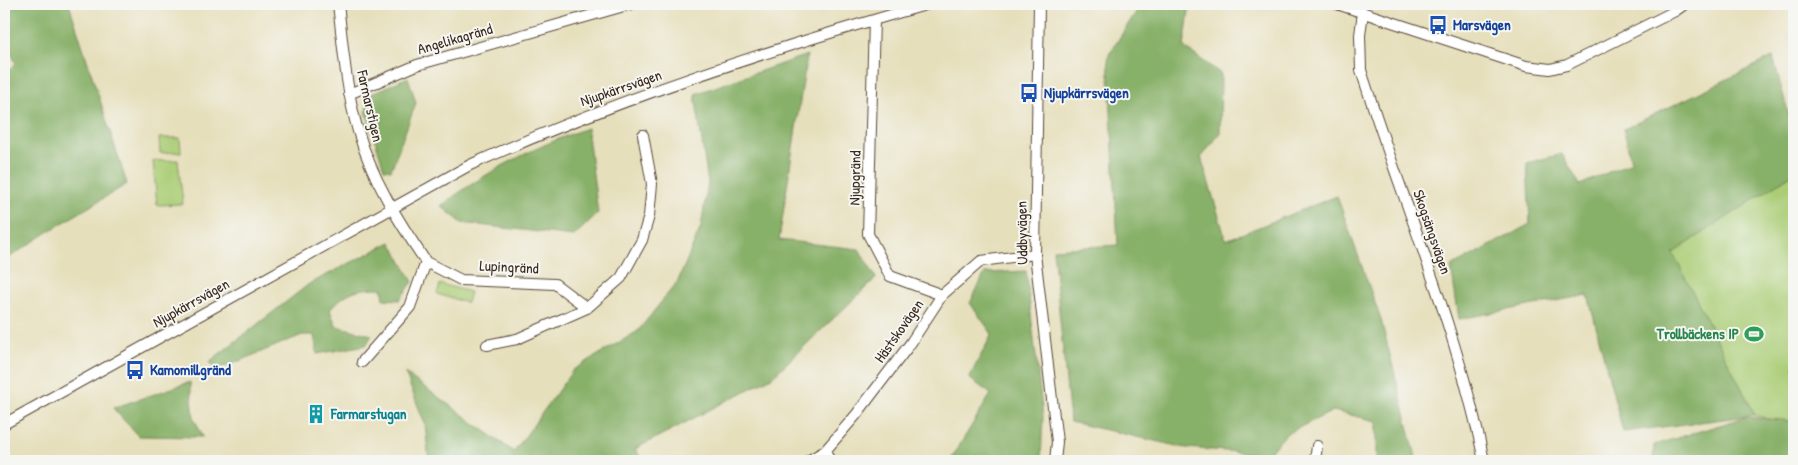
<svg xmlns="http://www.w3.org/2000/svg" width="1798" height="465" viewBox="0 0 1798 465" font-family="'Patrick Hand',sans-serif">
<rect width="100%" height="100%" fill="#f6f6f2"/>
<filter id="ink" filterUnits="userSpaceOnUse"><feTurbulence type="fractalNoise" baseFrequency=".02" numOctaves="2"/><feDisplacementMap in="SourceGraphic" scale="10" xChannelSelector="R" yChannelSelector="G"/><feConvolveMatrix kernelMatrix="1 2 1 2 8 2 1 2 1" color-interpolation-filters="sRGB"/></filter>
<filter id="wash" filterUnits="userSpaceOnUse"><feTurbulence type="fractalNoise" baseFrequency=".0096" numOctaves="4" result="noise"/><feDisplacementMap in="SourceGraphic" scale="20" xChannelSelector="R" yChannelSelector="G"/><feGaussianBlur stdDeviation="1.12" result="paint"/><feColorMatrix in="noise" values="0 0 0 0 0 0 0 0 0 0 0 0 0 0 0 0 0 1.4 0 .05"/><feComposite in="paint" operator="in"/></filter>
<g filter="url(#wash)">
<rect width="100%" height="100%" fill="#e6dfbb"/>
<path fill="#aacd76" stroke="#727c4a" d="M 159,138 L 180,138 L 181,152 L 160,153 Z
M 178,160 L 183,204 L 157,205 L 153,161 Z
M 1794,173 L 1794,420 L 1785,424 L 1755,415 L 1672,253 Z
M 440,284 L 470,292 L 467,303 L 437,294 Z"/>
<path fill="#87b067" stroke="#616d42" d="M 4,4 L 19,6 L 20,4 L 69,4 L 127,184 L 51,230 L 4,261 L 4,75 L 16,63 L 4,39 Z
M 1141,4 L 1190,4 L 1184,47 L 1221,74 L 1220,134 L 1201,157 L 1226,240 L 1337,196 L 1381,320 L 1417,461 L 1377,461 L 1377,421 L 1333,411 L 1286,434 L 1268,454 L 1186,448 L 1070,422 L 1053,249 L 1118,245 L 1108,56 Z
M 807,55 L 779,240 L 859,249 L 876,278 L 772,377 L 635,449 L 643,461 L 427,461 L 429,461 L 425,424 L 405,373 L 514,452 L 573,370 L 638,331 L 678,281 L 701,227 L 708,183 L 695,94 Z
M 1773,57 L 1794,134 L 1794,173 L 1673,253 L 1755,415 L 1623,432 L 1588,295 L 1459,319 L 1451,267 L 1530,224 L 1527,163 L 1562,154 L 1580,185 L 1631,162 L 1624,129 Z
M 408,77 L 416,103 L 391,170 L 384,169 L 366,111 L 371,94 Z
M 587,128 L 598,213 L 574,236 L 462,223 L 441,206 C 485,172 534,147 587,128 Z
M 391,242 L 413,282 L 399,300 L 384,299 L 382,288 C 357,288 346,291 330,310 L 336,326 L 372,335 L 366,345 L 317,354 L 314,335 L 302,335 L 227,366 L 214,368 L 209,362 L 309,284 Z
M 1026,271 L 1043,417 L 1041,461 L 950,461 L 991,394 L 969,378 L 992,334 L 970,303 L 985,273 Z
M 190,382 L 194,418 L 203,437 L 138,436 L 113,408 Z
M 1746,417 L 1794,421 L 1794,444 L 1783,461 L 1653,461 L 1654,445 Z"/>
</g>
<g filter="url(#ink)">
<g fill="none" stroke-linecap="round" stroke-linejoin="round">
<g stroke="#554536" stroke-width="12">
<path id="minor" d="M 338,4 C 343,46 346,90 358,131 C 372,179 399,222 426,262 L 410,307 L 362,362
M 1039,4 L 1035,254 L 1057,442 L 1055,461
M 1337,4 L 1526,66 L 1550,69 L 1567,65 L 1675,11 L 1685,4
M 1363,12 L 1360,35 L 1361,70 C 1402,200 1457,327 1484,461
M 874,20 L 868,234 L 890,276 L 942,295
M 349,94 L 417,65 L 631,4
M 426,262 L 461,280 L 555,284 L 587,308
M 487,345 L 517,339 L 587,308 L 621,278 L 642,240 L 649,216 L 652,184 L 643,135
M 4,424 L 470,165 C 617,99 773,48 929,4
M 825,451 L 830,461
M 808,461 L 825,451 L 856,415 L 910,344 L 942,295 L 981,261 L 1035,254
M 1315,461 L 1317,446"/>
</g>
<use href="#minor" stroke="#fff" stroke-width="10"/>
</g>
</g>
<defs>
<g id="bus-bare" transform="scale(1.5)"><path d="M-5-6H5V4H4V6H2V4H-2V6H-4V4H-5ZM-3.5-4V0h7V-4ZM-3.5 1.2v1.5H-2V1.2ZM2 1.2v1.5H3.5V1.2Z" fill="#1a4fb4" stroke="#f6f6f2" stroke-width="2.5" paint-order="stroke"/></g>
<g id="stadium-bare" transform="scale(1.5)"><path d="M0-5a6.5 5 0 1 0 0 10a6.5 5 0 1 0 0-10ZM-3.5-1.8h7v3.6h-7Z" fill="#2e9e5b" stroke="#f6f6f2" stroke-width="2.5" paint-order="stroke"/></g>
<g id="building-bare" transform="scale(1.5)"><path d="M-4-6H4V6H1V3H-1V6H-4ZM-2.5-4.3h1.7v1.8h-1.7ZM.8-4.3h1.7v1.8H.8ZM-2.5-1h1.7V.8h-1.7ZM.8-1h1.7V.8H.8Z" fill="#0f9aa8" stroke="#f6f6f2" stroke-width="2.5" paint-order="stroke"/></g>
</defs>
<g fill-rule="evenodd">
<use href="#bus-bare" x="1438" y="25"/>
<use href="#bus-bare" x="1029" y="93"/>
<use href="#stadium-bare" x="1754" y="334"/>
<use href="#bus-bare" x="135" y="370"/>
<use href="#building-bare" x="316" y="414"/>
</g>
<g text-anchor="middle" stroke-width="4" stroke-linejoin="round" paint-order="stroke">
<g font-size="15" font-weight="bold" fill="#164399" stroke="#f6f6f2" text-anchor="start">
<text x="1453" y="30">Marsvägen</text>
<text x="1044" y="98">Njupkärrsvägen</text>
<text x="150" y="375">Kamomillgränd</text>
</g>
<g font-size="15" fill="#3b2a1e" stroke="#f6f6f2">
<text transform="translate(455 39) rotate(-16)" y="5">Angelikagränd</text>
<text transform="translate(621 88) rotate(-19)" y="5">Njupkärrsvägen</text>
<text transform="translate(370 106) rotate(77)" y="5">Farmarstigen</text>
<text transform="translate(855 178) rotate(-89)" y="5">Njupgränd</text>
<text transform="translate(1432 232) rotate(71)" y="5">Skogsängsvägen</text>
<text transform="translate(1022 233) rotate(-91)" y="5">Uddbyvägen</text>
<text transform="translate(509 267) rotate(3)" y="5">Lupingränd</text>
<text transform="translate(191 303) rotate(-29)" y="5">Njupkärrsvägen</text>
<text transform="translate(899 331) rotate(-55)" y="5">Hästskovägen</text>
</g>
<g font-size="15" font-weight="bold" fill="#27864d" stroke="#f6f6f2" text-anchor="end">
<text x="1739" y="339">Trollbäckens IP</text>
</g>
<g font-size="15" font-weight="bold" fill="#0d838f" stroke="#f6f6f2" text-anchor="start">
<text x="331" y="419">Farmarstugan</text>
</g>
</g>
<rect width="1798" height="465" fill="none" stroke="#f6f6f2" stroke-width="20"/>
</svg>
